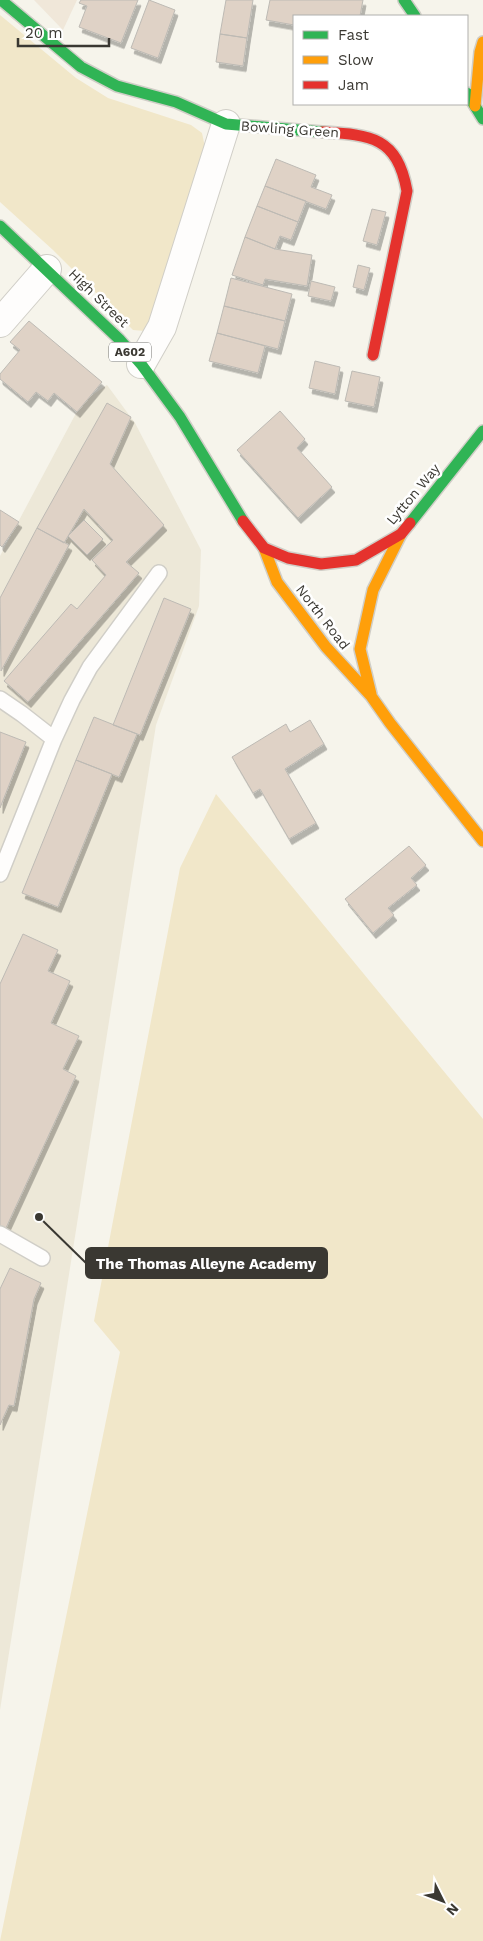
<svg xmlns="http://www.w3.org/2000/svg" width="483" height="1941" font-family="'Work Sans',sans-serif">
  <defs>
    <filter id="shadow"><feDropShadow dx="3" dy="5.5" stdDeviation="0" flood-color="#0004"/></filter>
  </defs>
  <rect width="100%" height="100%" fill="#f6f4eb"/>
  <path fill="#f0e7d9" d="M34 0H77L63 30Z"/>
  <path fill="#ede8d8" d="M107 385 135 423 201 550 199 606 156 725 0 1710V556L82 402Z"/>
  <path fill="#f1e7c9" d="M0 15 76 78 108 98 191 125 202 133 206 152 150 326 145 331 133 330 53 250 0 202Z
    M216 794 483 1119V1941H0L120 1352 94 1321 180 868Z"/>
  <path fill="#dfd2c6" stroke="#bdbab4" filter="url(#shadow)" d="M81 0H138L121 43 79 27 87 6 79 3Z
    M149 0 175 10 158 58 131 48Z
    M226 0H253L247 38 220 34Z
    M270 0H363L360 16H294V25L266 20Z
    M220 34 247 38 243 66 216 62Z
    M276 159 316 175 311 187 332 195 326 209 265 186Z
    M265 186 306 201 298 222 257 206Z
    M257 206 298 222 291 240 280 236 275 249 245 237Z
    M372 209 386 212 377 245 363 241Z
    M245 237 275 249 312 255 307 286 265 279 263 285 232 275Z
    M358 265 370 268 364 290 353 287Z
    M231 278 292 294 285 321 224 306Z
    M311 281 335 287 331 301 308 296Z
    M224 306 285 321 278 349 217 333Z
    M29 321 102 382 77 412 54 393 48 401 36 392 28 402 0 379V374L20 350 10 342Z
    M217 333 265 346 258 373 209 361Z
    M315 361 340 367 335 394 309 388Z
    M352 371 380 377 374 407 345 401Z
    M107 403 131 417 110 464 164 525 126 562 139 573 28 702 4 681 71 604 77 609 106 575 92 560 113 540 84 509 64 543 37 528Z
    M280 411 305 439 297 448 332 487 298 518 237 450Z
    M0 510 19 522 2 547 0 545Z
    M84 520 103 539 87 555 68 536Z
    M37 528 69 545 1 671 0 598Z
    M164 598 191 609 140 735 113 725Z
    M94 717 137 734 119 777 76 760Z
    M310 720 324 744 285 769 316 823 289 839 260 789 253 793 232 757 286 724 290 732Z
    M0 732 26 742 0 808Z
    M76 760 112 774 58 907 22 893Z
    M409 846 426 865 411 878 417 885 388 908 394 915 373 933 345 899Z
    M23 934 58 950 48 971 70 981 51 1023 79 1036 63 1069 76 1076 5 1230 0 1228V984Z
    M10 1268 41 1283 34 1299 14 1406 9 1405 0 1425V1289Z"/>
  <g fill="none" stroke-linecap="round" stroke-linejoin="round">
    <g stroke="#d0cec7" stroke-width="18">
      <path id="lane" d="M0 699 22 714 54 739 0 874
        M54 739 72 700 90 667 159 573
        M0 1234 42 1258"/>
    </g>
    <g stroke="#d0cec7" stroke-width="30">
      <path id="street" d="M0 323 47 269
        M141 364 162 327 226 124"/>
    </g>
    <g stroke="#d0cec7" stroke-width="14">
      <path id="fast" d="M1 0 81 67 117 86 176 102 226 124 322 132
        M404 0 415 16
        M467 93 483 119
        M0 226 119 339 141 364 180 417 243 521
        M410 523 483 431"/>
    </g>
    <g stroke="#d0cec7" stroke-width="14">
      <path id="slow" d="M475 106 480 52 483 42
        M264 548 277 582 326 647 371 696 390 723 483 841
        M371 694 360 649 373 590 401 534"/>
    </g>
    <g stroke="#d0cec7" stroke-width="14">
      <path id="jam" d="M322 132C370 135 397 136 407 191L373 355
        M243 521 264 548 288 558 321 564 356 560 401 534 410 523"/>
    </g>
    <use href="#lane" stroke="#fefdfc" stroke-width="15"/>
    <use href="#street" stroke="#fefdfc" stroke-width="28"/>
    <use href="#fast" stroke="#30b455" stroke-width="11"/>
    <use href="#slow" stroke="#ff9f0a" stroke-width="11"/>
    <use href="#jam" stroke="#e5322d" stroke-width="11"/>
  </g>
  <g text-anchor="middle" stroke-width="5" stroke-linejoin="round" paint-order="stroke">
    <rect fill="#fff" stroke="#757470" stroke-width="1" x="109" y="342.5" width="42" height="19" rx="4"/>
    <g font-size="12" font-weight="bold" fill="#3a3832">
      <text x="130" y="356">A602</text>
    </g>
    <g font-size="14" fill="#3a3832" stroke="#fff">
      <text transform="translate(290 129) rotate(4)" y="5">Bowling Green</text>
      <text transform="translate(99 298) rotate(44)" y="5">High Street</text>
      <text transform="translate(413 494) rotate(-50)" y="5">Lytton Way</text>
      <text transform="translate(323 617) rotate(52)" y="5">North Road</text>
    </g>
  </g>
  <path fill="none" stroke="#3a3832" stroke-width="2" d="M39 1217L86 1263"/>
  <circle fill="#3a3832" stroke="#fff" stroke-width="2" cx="39" cy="1217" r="5"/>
  <rect fill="#3a3832" stroke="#3a3832" stroke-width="2" x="86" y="1248" width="241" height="30" rx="5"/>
  <g font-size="15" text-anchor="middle" font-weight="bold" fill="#fff">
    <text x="206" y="1269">The Thomas Alleyne Academy</text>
  </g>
  <rect x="293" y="15" width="175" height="90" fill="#ffffff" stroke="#b0afad"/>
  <rect x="303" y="31" width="25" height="8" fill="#30b455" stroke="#b0afad"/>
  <text x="338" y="40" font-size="15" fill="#3a3832">Fast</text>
  <rect x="303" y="56" width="25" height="8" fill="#ff9f0a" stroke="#b0afad"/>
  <text x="338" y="65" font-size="15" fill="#3a3832">Slow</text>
  <rect x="303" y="81" width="25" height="8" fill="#e5322d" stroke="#b0afad"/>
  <text x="338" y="90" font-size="15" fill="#3a3832">Jam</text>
  <g transform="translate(443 1901) rotate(132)" stroke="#ffffff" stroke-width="4" paint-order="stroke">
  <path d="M0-4L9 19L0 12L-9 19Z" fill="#3a3832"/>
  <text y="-8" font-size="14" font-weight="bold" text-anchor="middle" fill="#3a3832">N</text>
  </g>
  <path d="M18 38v8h91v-8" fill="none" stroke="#3a3832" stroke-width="2.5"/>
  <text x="25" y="38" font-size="15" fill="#3a3832" stroke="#ffffff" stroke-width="4" paint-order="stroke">20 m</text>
</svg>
